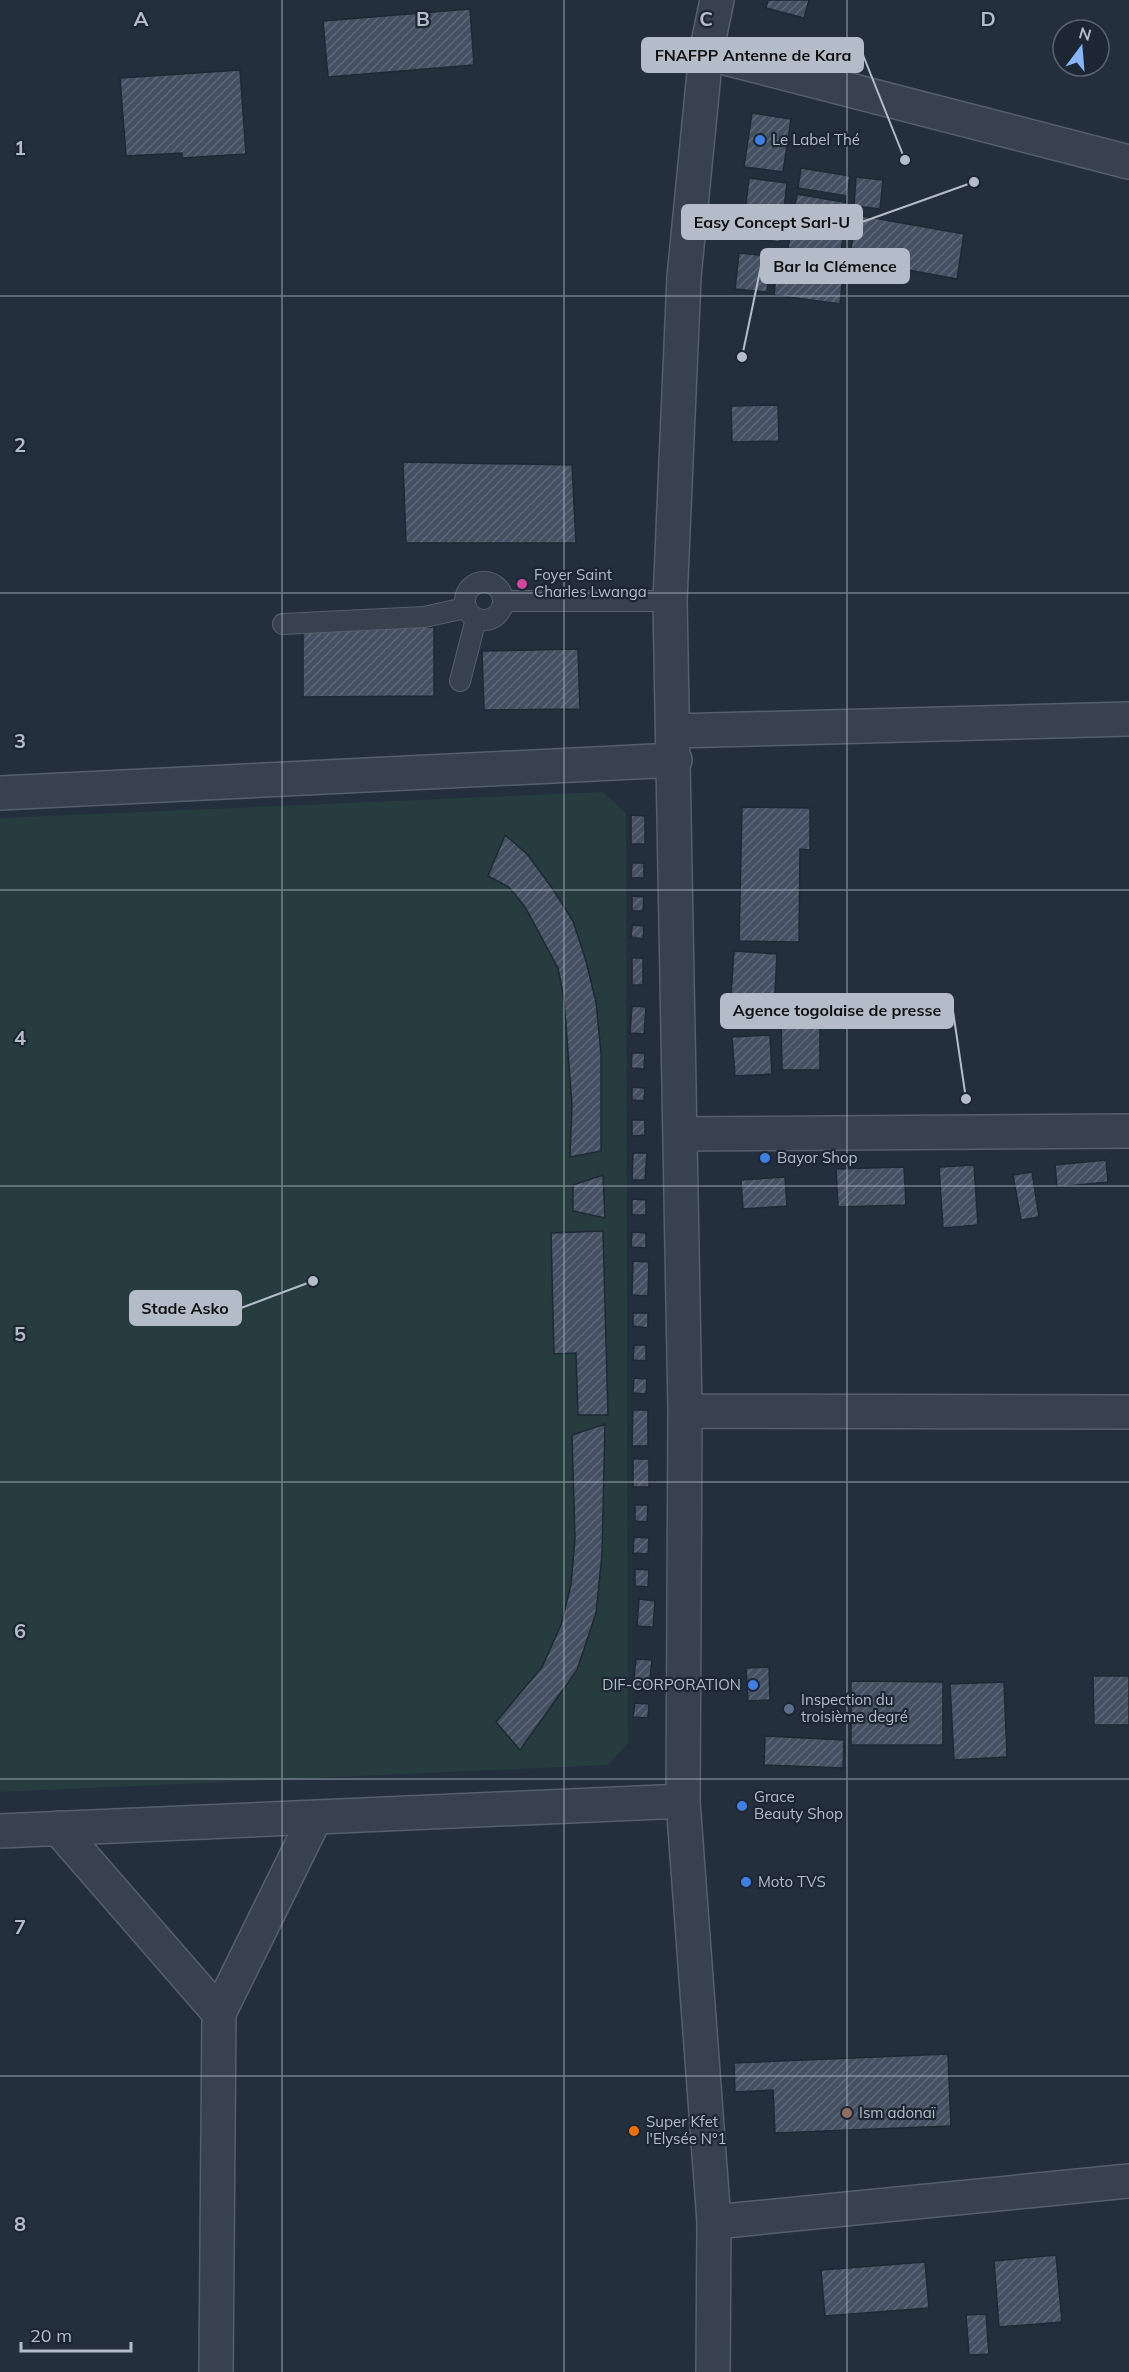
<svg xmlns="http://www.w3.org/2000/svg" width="1129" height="2372" font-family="Mulish,sans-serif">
  <defs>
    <pattern id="building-hatch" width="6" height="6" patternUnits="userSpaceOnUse" patternTransform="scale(1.5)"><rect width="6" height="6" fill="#455162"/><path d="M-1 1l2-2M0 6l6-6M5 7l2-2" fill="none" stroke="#5d6877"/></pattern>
  </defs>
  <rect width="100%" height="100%" fill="#242f3e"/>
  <path fill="#263c3f" d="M603 792 626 813 628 1743 608 1765 0 1792V818Z"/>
  <path fill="url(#building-hatch)" stroke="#1f2835" stroke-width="1.5" d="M768 0H809L804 18 766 8Z
    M470 9 474 65 328 77 323 21Z
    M240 70 246 154 182 158V153L126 156 120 78Z
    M752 113 791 119 783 172 744 167Z
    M801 168 850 176 847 196 798 188Z
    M856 177 883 180 880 209 854 206Z
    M749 178 787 183 780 242 742 237Z
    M797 194 849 203 840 257 788 248Z
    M857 215 964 234 957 279 849 259Z
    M739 253 770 256 767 292 735 289Z
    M778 258 844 265 840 304 774 295Z
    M778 405 779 441 732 442 731 406Z
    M403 462 572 465 576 543H406Z
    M303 627H434V696L303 697Z
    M578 649 580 709 484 710 482 651Z
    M742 807 810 808V850L800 849 799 942 739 941Z
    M631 815 645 816V844H631Z
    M505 835 527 854 552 888 573 921 586 961 596 1002 601 1053V1151L570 1157 572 1105 564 999 558 968 525 907 509 887 488 876Z
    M632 863H644V878H631Z
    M632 896 644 897 643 911H632Z
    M632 925 644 926 643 939 631 937Z
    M734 951 777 954 774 1011 730 1009Z
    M632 958H643V985H632Z
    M632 1006 646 1007 644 1034 630 1033Z
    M820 1014V1070H782L781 1015Z
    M770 1035 772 1074 735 1076 732 1037Z
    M632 1053H645L644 1069 631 1068Z
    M632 1087 645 1088 644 1101 632 1100Z
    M632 1120H645V1135L632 1136Z
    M633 1153H647L645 1180H632Z
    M1106 1160 1108 1182 1057 1187 1055 1165Z
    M974 1165 978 1225 943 1228 939 1167Z
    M904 1167 906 1205 838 1207 836 1169Z
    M1032 1172 1039 1217 1021 1220 1013 1175Z
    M603 1175 605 1218 573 1211V1185Z
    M785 1177 787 1206 743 1209 741 1180Z
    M632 1199 646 1200V1215H632Z
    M603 1231 608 1415H578L576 1353 554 1354 551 1233Z
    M632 1232 646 1233V1248L631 1247Z
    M633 1261 649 1262 648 1296 632 1295Z
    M633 1313H648V1328L633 1326Z
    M634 1345H646V1361L633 1360Z
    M634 1378 647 1379 646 1394 633 1393Z
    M633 1410H648V1446H632Z
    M605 1424 602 1554 596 1613 577 1670 520 1750 496 1722 542 1667 561 1625 571 1585 575 1539 572 1435Z
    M633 1459H649V1487H633Z
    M635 1505H648L647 1522 635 1521Z
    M634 1537 649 1538 648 1554 633 1553Z
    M635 1569 649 1570 648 1587 635 1586Z
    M639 1599 655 1601 653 1627 637 1626Z
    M636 1659 652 1660 649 1687 633 1686Z
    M769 1667 770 1700 748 1701 746 1668Z
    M1093 1676H1129V1725H1094Z
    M851 1681 943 1682V1745H851Z
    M1004 1682 1007 1757 954 1760 950 1684Z
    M635 1703 649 1704 648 1718 633 1717Z
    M765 1736 844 1740 843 1768 764 1765Z
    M948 2054 951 2126 775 2133 773 2090 735 2092 734 2063Z
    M1056 2255 1062 2322 999 2327 994 2261Z
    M925 2262 929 2308 825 2316 821 2270Z
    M986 2314 989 2354 969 2355 966 2315Z"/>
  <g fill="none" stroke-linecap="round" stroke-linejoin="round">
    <g stroke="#565f6c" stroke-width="22">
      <path id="service" d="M465 601a19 19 0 1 1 38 0a19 19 0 1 1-38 0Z
        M503 601H670
        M283 624 424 617 465 608
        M460 681 476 619"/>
    </g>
    <g stroke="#565f6c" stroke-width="36">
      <path id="minor" d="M706 53 1129 162
        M674 731 1129 719
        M0 793 675 760
        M681 1134 1129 1131
        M685 1411 1129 1412
        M58 1828 219 2013
        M0 1831 683 1801
        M714 2222 1129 2181
        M216 2372 219 2013 315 1818
        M713 2372 714 2222 683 1801 685 1411 670 601 684 277 706 53 717 0"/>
    </g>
    <use href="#service" stroke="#38414e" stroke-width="20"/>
    <use href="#minor" stroke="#38414e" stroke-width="33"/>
  </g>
  <path fill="none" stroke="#b4bcc9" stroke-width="1.5" stroke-opacity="0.55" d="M282 0V2372M564 0V2372M847 0V2372M0 296H1129M0 593H1129M0 890H1129M0 1186H1129M0 1482H1129M0 1779H1129M0 2076H1129"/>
  <g fill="#3f7fe0" stroke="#1d2633" stroke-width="2">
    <circle cx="760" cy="140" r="6"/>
    <circle cx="765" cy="1158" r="6"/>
    <circle cx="753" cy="1685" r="6"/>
    <circle cx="742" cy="1806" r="6"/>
    <circle cx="746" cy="1882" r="6"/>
  </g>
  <circle fill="#d1479c" stroke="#1d2633" stroke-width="2" cx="522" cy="584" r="6"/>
  <circle fill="#5c6f8a" stroke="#1d2633" stroke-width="2" cx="789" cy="1709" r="6"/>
  <circle fill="#8d6e63" stroke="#1d2633" stroke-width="2" cx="847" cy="2113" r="6"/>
  <circle fill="#e8710a" stroke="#1d2633" stroke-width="2" cx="634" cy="2131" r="6"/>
  <g text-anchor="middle" stroke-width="4.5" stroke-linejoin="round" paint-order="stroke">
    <g font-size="15" fill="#b4bcc9" stroke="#1d2633" text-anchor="start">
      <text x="772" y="145">Le Label Thé</text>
      <text x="534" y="580">Foyer Saint<tspan x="534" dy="17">Charles Lwanga</tspan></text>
      <text x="777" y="1163">Bayor Shop</text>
      <text x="741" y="1690" text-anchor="end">DIF-CORPORATION</text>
      <text x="801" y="1705">Inspection du<tspan x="801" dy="17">troisième degré</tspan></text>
      <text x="754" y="1802">Grace<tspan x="754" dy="17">Beauty Shop</tspan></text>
      <text x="758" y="1887">Moto TVS</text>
      <text x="859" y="2118">Ism adonaï</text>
      <text x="646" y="2127">Super Kfet<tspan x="646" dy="17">l'Elysée N°1</tspan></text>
    </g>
  </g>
  <g font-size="20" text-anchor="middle" font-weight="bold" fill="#b4bcc9" stroke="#1d2633" stroke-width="4.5" stroke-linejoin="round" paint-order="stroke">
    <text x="141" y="26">A</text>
    <text x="423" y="26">B</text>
    <text x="706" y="26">C</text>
    <text x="988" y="26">D</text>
    <text x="20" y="155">1</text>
    <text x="20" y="452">2</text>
    <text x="20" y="748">3</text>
    <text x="20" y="1045">4</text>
    <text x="20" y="1341">5</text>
    <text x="20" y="1638">6</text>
    <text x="20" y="1934">7</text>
    <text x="20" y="2231">8</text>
  </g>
  <path fill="none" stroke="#b4bcc9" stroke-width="2" d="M905 160L863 55M974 182L862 222M742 357L761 266M966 1099L953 1011M313 1281L241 1308"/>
  <g fill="#b4bcc9" stroke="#1d2633" stroke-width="2">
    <circle cx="905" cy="160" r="6"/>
    <circle cx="974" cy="182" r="6"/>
    <circle cx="742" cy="357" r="6"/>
    <circle cx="966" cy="1099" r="6"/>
    <circle cx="313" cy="1281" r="6"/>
  </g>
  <g fill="#b4bcc9" stroke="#b4bcc9" stroke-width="2">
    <rect x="642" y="38" width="221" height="34" rx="6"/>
    <rect x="682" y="205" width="180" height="34" rx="6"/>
    <rect x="761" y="249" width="148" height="34" rx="6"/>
    <rect x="721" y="994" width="232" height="34" rx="6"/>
    <rect x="130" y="1291" width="111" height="34" rx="6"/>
  </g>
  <g font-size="16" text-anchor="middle" font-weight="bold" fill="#111">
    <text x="753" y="61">FNAFPP Antenne de Kara</text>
    <text x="772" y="228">Easy Concept Sarl-U</text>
    <text x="835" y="272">Bar la Clémence</text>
    <text x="837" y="1016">Agence togolaise de presse</text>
    <text x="185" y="1314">Stade Asko</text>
  </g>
  <g transform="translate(1081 48) rotate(16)"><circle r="28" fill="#1d2633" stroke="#59626f" stroke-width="1.5"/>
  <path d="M0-4.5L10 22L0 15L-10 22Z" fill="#8ab4f8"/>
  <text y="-9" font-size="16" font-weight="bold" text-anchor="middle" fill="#b4bcc9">N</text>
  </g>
  <path d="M21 2342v9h110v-9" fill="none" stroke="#b4bcc9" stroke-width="3"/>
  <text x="30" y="2342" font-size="18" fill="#b4bcc9" stroke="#1d2633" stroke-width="4.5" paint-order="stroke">20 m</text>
</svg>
